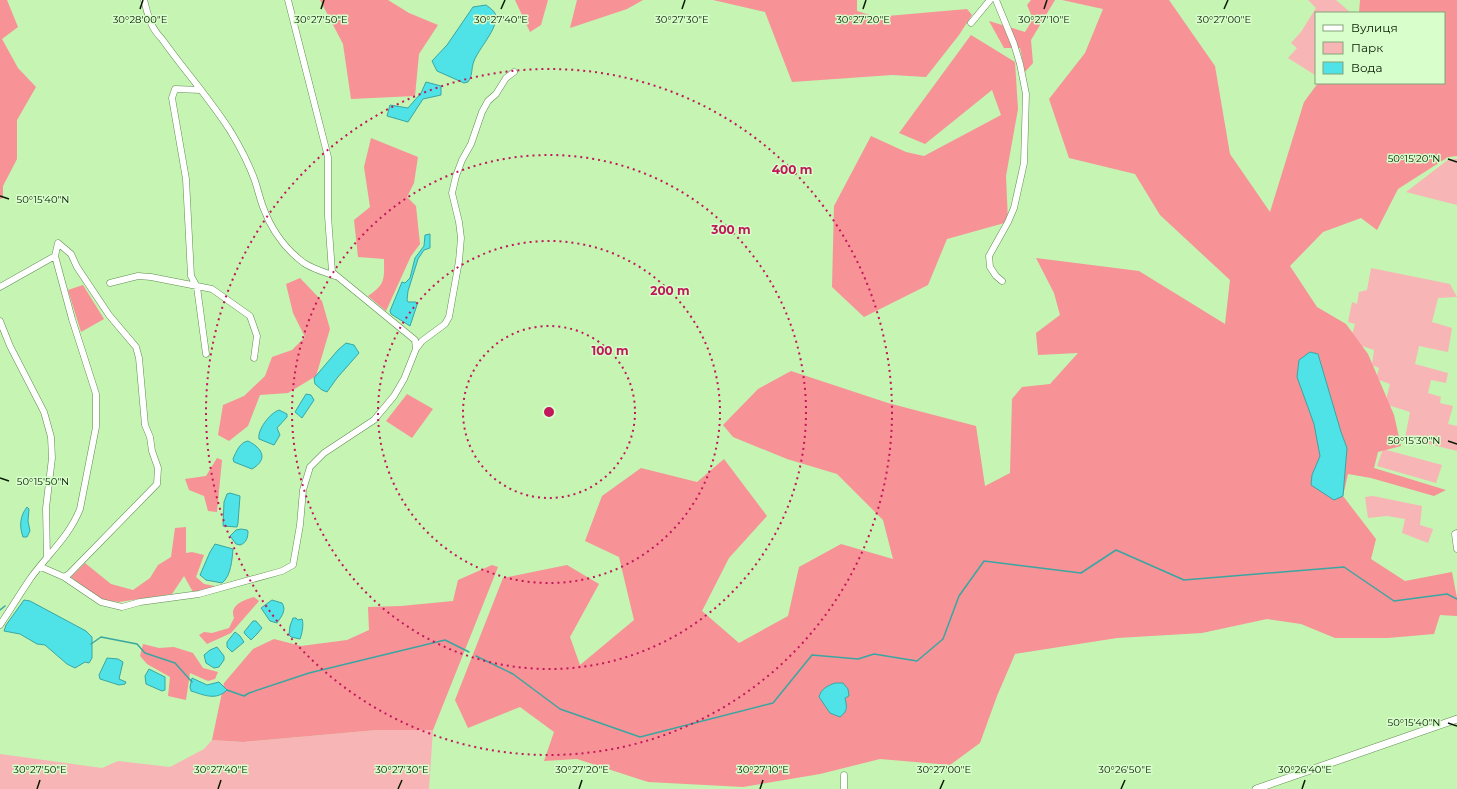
<svg xmlns="http://www.w3.org/2000/svg" width="1457" height="789" font-family="Montserrat,sans-serif">
  <rect width="100%" height="100%" fill="#c5f4b3"/>
  <path fill="#f8b5b6" d="M1308 0H1336L1351 13H1316L1315 75 1288 58 1297 48 1291 43 1301 32 1316 8Z
    M1449 159H1457V205L1406 192Z
    M1371 268 1450 284 1457 297 1438 298 1432 322 1452 328 1448 352 1419 346 1415 364 1448 373 1446 383 1431 380 1428 393 1441 397 1440 403 1453 406 1448 424 1457 426V451L1405 438 1410 412 1385 404 1390 384 1376 379 1379 368 1372 365 1374 350 1350 342 1355 324 1348 322 1352 302 1357 304 1359 292 1367 290Z
    M1383 449 1442 465 1436 483 1377 466Z
    M1373 496 1422 506 1420 525 1433 529 1428 543 1402 533 1405 519 1387 516 1368 518 1365 497Z
    M377 730H433L429 789H0V754L102 768 118 761 170 767 204 749 212 740 243 742Z"/>
  <path fill="#f79296" d="M0 0H7L18 27 2 39 18 68 36 87 17 120V159L3 186V198L0 199Z
    M320 0H388L409 13 438 25 419 54 415 96 351 99 343 44Z
    M515 0H548L541 25 530 32Z
    M577 0H643L627 9 570 28Z
    M713 0H857V11L876 17 967 9 972 15 959 35 926 77 892 75 792 82 765 12Z
    M1031 0H1055L1031 40 1033 63 1025 72 1020 48H1004L989 21 1025 32 1033 19 1027 5Z
    M1062 0H1169L1215 66 1230 154 1270 212 1304 102 1318 83H1444V13H1359L1360 0H1457V156L1448 157 1398 189 1377 230 1361 218 1323 232 1290 266 1317 307 1346 324 1368 354 1394 415 1401 446 1378 452 1374 468 1446 490 1434 496 1371 478 1348 474 1343 496 1376 539 1371 559 1405 581 1452 572 1457 598V616L1440 615 1434 634 1388 638H1335L1301 624 1267 619 1202 633 1117 638 1015 654 997 696 980 743 950 765 880 759 820 774 743 787 648 782 577 759 544 761 554 732 520 707 468 728 455 700 503 578 567 565 599 584 570 637 580 665 634 620 619 557 585 541 602 496 641 468 697 482 724 459 767 516 729 558 702 611 739 643 788 616 799 567 841 544 893 559 883 520 837 474 787 459 733 437 723 425 758 389 791 371 888 403 976 426 985 486 1010 473 1012 399 1022 387 1050 384 1078 353 1038 355 1036 333 1060 315 1054 293 1036 258 1139 271 1225 324 1230 280 1160 215 1135 174 1069 158 1049 99 1085 53 1103 9Z
    M971 35 1015 62 1018 109 1006 176 1008 222 947 239 928 285 864 317 832 287 834 206 871 136 906 152 924 156 1001 115 992 90 925 144 899 133Z
    M371 138 418 157 414 183 407 197 416 206 420 244 411 256 386 311 368 296C386 284 384 279 384 259L358 257 354 220 370 207 364 167Z
    M300 278 322 301 330 329 316 376 288 393 260 395 248 426 229 441 218 435 223 405 244 396 265 376 272 357 292 350 305 337 293 313 286 284Z
    M83 285 104 319 81 332 68 290Z
    M407 394 433 409 412 438 386 421Z
    M217 458 222 460 217 512 208 511 204 496 189 490 185 479 206 476Z
    M186 527V553L192 552 204 555 196 577 204 584 220 587 193 592 184 576 172 594 119 602 101 600 71 577 85 563 111 584 133 590 150 578 158 565 171 557 175 528Z
    M492 565 498 567 433 730H377L243 742 212 740 224 683 253 649 274 639 301 646 347 640 369 630 368 607 401 606 453 601 458 580Z
    M254 597 259 601 231 633 207 644 199 635 204 632 212 633 229 628 234 618C229 605 244 600 254 597Z
    M143 644 159 648 174 647 193 653 203 668 218 672 215 679 208 681 190 673 186 700 168 696 170 677 147 664 140 656Z"/>
  <path fill="#4fe2e6" stroke="#3aa6a2" d="M486 5C490 8 495 11 496 16 497 30 479 48 474 61 471 68 473 75 468 82L464 83 437 71 432 61 447 45 473 7Z
    M426 82 441 86V95L423 99 408 122 387 116 390 105 408 108 421 93Z
    M430 234V248L424 250 418 259 408 291 407 300 408 302H416L417 305 410 326 391 314 390 311 402 282 405 283 410 278 415 258 424 246 425 235Z
    M346 343 354 345 359 353 337 378 327 392 322 390 315 384 314 378 338 350Z
    M1310 352 1318 354 1341 432 1347 448 1343 496 1334 500 1311 485 1312 475 1320 456 1314 424 1297 377 1299 360Z
    M306 394 311 395 314 400 302 418 295 412Z
    M279 410 287 414V417L277 428 280 435 274 445 259 439C257 430 270 413 279 410Z
    M248 441C262 448 269 459 252 469L234 462 233 459C236 452 240 442 248 441Z
    M230 493 240 496 238 523 237 527 223 526 224 502 227 494Z
    M27 507 29 509 28 521 30 531 27 537H23C19 526 20 516 27 507Z
    M241 529 247 530 248 531C248 538 246 543 240 545L236 544 230 536 236 530Z
    M215 544 233 549C232 560 231 576 222 583L206 580 200 575 210 552Z
    M24 600 30 601 86 631 92 637V658L89 663 85 662 75 668 67 664 45 645 37 644 20 634 4 631 6 625Z
    M272 600 282 603C287 610 281 617 277 623L270 621 261 608Z
    M293 618H296L298 620 302 619C304 624 302 634 300 639L291 637 289 635 290 626Z
    M253 621H256L262 628 257 634 251 640 245 634 244 632Z
    M235 632 240 636 244 642 232 652 227 647V642Z
    M217 647 224 656V660L219 667 214 668 206 663 204 655 210 650Z
    M107 658 118 659 123 662 119 679 126 682 125 684 119 685 100 679 99 675Z
    M149 669 165 677V690L162 691 146 684 145 676Z
    M192 678 207 685 219 682 227 690C216 701 204 695 191 691L190 687Z
    M835 683H843L848 689 849 696 845 698C847 707 848 711 840 717L830 713 819 697C821 689 827 686 835 683Z"/>
  <g fill="none" stroke-linecap="round" stroke-linejoin="round">
    <path stroke="#3aa6a2" stroke-width="1.5" d="M0 610 5 606
      M91 644 101 637 137 644 145 653 175 663 192 682
      M476 656 513 674 560 709 640 737 773 703 812 655 858 659 874 654 917 661 943 639 959 596 984 561 1081 573 1116 550 1184 580 1344 567 1394 601 1447 594 1457 599
      M227 690 244 696 249 693 309 673 445 640 469 652"/>
    <g stroke="#608c50" stroke-width="7">
      <path id="minor" d="M144 0C148 15 150 27 162 39 184 70 210 99 231 132 240 147 249 164 255 181 258 190 260 199 263 207 271 229 285 249 304 263 313 269 324 272 335 276
        M996 0 1014 44 1020 64 1026 94 1024 163 1014 208 1008 222 989 256 990 267 996 276 1002 281
        M971 23 990 0
        M201 90 175 89 172 98 186 179 191 276 197 287 206 354
        M110 283 138 276 151 277 212 289 250 316 257 336 254 358
        M0 287 55 256
        M0 321 10 346 44 412 51 437 52 458 46 508 47 558
        M416 349 422 341 445 324 449 317 459 261 461 238 459 222 452 193 456 176 462 160 471 144 482 112 488 101 496 94 506 78 514 72
        M1457 533 1455 534 1457 549
        M41 567 64 577 101 602 122 607 140 602 199 594 282 571 293 565 300 525 303 490 310 467 324 453 374 420 394 396 404 379 416 349 415 340 332 272 328 216V157L288 0
        M0 625C10 610 20 594 30 579 47 555 69 537 80 509L96 427V394L72 319 55 256 58 243 71 254 77 267 109 315 136 347 139 358 145 425 150 437 152 451 158 468 157 484 69 574 64 577
        M844 775V789"/>
    </g>
    <g stroke="#608c50" stroke-width="8">
      <path id="tertiary" d="M1256 789 1457 719"/>
    </g>
    <use href="#minor" stroke="#fff" stroke-width="6"/>
    <use href="#tertiary" stroke="#fff" stroke-width="7"/>
  </g>
  <path fill="none" stroke="#091a04" stroke-width="1.5" d="M140 9 143 0M321 9 324 0M501 9 505 0M682 9 685 0M863 9 866 0M1044 9 1047 0M1224 9 1228 0M1448 159 1457 162M0 196 9 199M1448 441 1457 444M0 478 9 481M1448 723 1457 726M37 789 40 780M218 789 221 780M398 789 402 780M579 789 582 780M760 789 763 780M940 789 944 780M1121 789 1125 780M1302 789 1305 780"/>
  <g fill="none" stroke="#c2185b" stroke-width="2" stroke-dasharray="2 4">
    <circle cx="549" cy="412" r="86"/>
    <circle cx="549" cy="412" r="171"/>
    <circle cx="549" cy="412" r="257"/>
    <circle cx="549" cy="412" r="343"/>
  </g>
  <g font-size="10" text-anchor="middle" fill="#091a04" stroke="#d8ffcb" stroke-width="3" stroke-linejoin="round" paint-order="stroke">
    <text x="140" y="23">30°28'00"E</text>
    <text x="321" y="23">30°27'50"E</text>
    <text x="501" y="23">30°27'40"E</text>
    <text x="682" y="23">30°27'30"E</text>
    <text x="863" y="23">30°27'20"E</text>
    <text x="1044" y="23">30°27'10"E</text>
    <text x="1224" y="23">30°27'00"E</text>
    <text x="1414" y="162">50°15'20"N</text>
    <text x="43" y="203">50°15'40"N</text>
    <text x="1414" y="444">50°15'30"N</text>
    <text x="43" y="485">50°15'50"N</text>
    <text x="1414" y="726">50°15'40"N</text>
    <text x="40" y="773">30°27'50"E</text>
    <text x="221" y="773">30°27'40"E</text>
    <text x="402" y="773">30°27'30"E</text>
    <text x="582" y="773">30°27'20"E</text>
    <text x="763" y="773">30°27'10"E</text>
    <text x="944" y="773">30°27'00"E</text>
    <text x="1125" y="773">30°26'50"E</text>
    <text x="1305" y="773">30°26'40"E</text>
  </g>
  <circle cx="549" cy="412" r="6" fill="#c2185b" stroke="#d8ffcb" stroke-width="2"/>
  <g font-size="12" text-anchor="middle" font-weight="bold" fill="#c2185b" stroke="#d8ffcb" stroke-width="3" stroke-linejoin="round" paint-order="stroke">
    <text x="792" y="174">400 m</text>
    <text x="731" y="234">300 m</text>
    <text x="670" y="295">200 m</text>
    <text x="610" y="355">100 m</text>
  </g>
  <rect x="1315" y="12" width="130" height="72" fill="#d8ffcb" stroke="#85a37b"/>
  <rect x="1323" y="25" width="20" height="6" fill="#ffffff" stroke="#85a37b"/>
  <text x="1351" y="32" font-size="12" fill="#091a04">Вулиця</text>
  <rect x="1323" y="42" width="20" height="12" fill="#f8b5b6" stroke="#85a37b"/>
  <text x="1351" y="52" font-size="12" fill="#091a04">Парк</text>
  <rect x="1323" y="62" width="20" height="12" fill="#4fe2e6" stroke="#85a37b"/>
  <text x="1351" y="72" font-size="12" fill="#091a04">Вода</text>
</svg>
